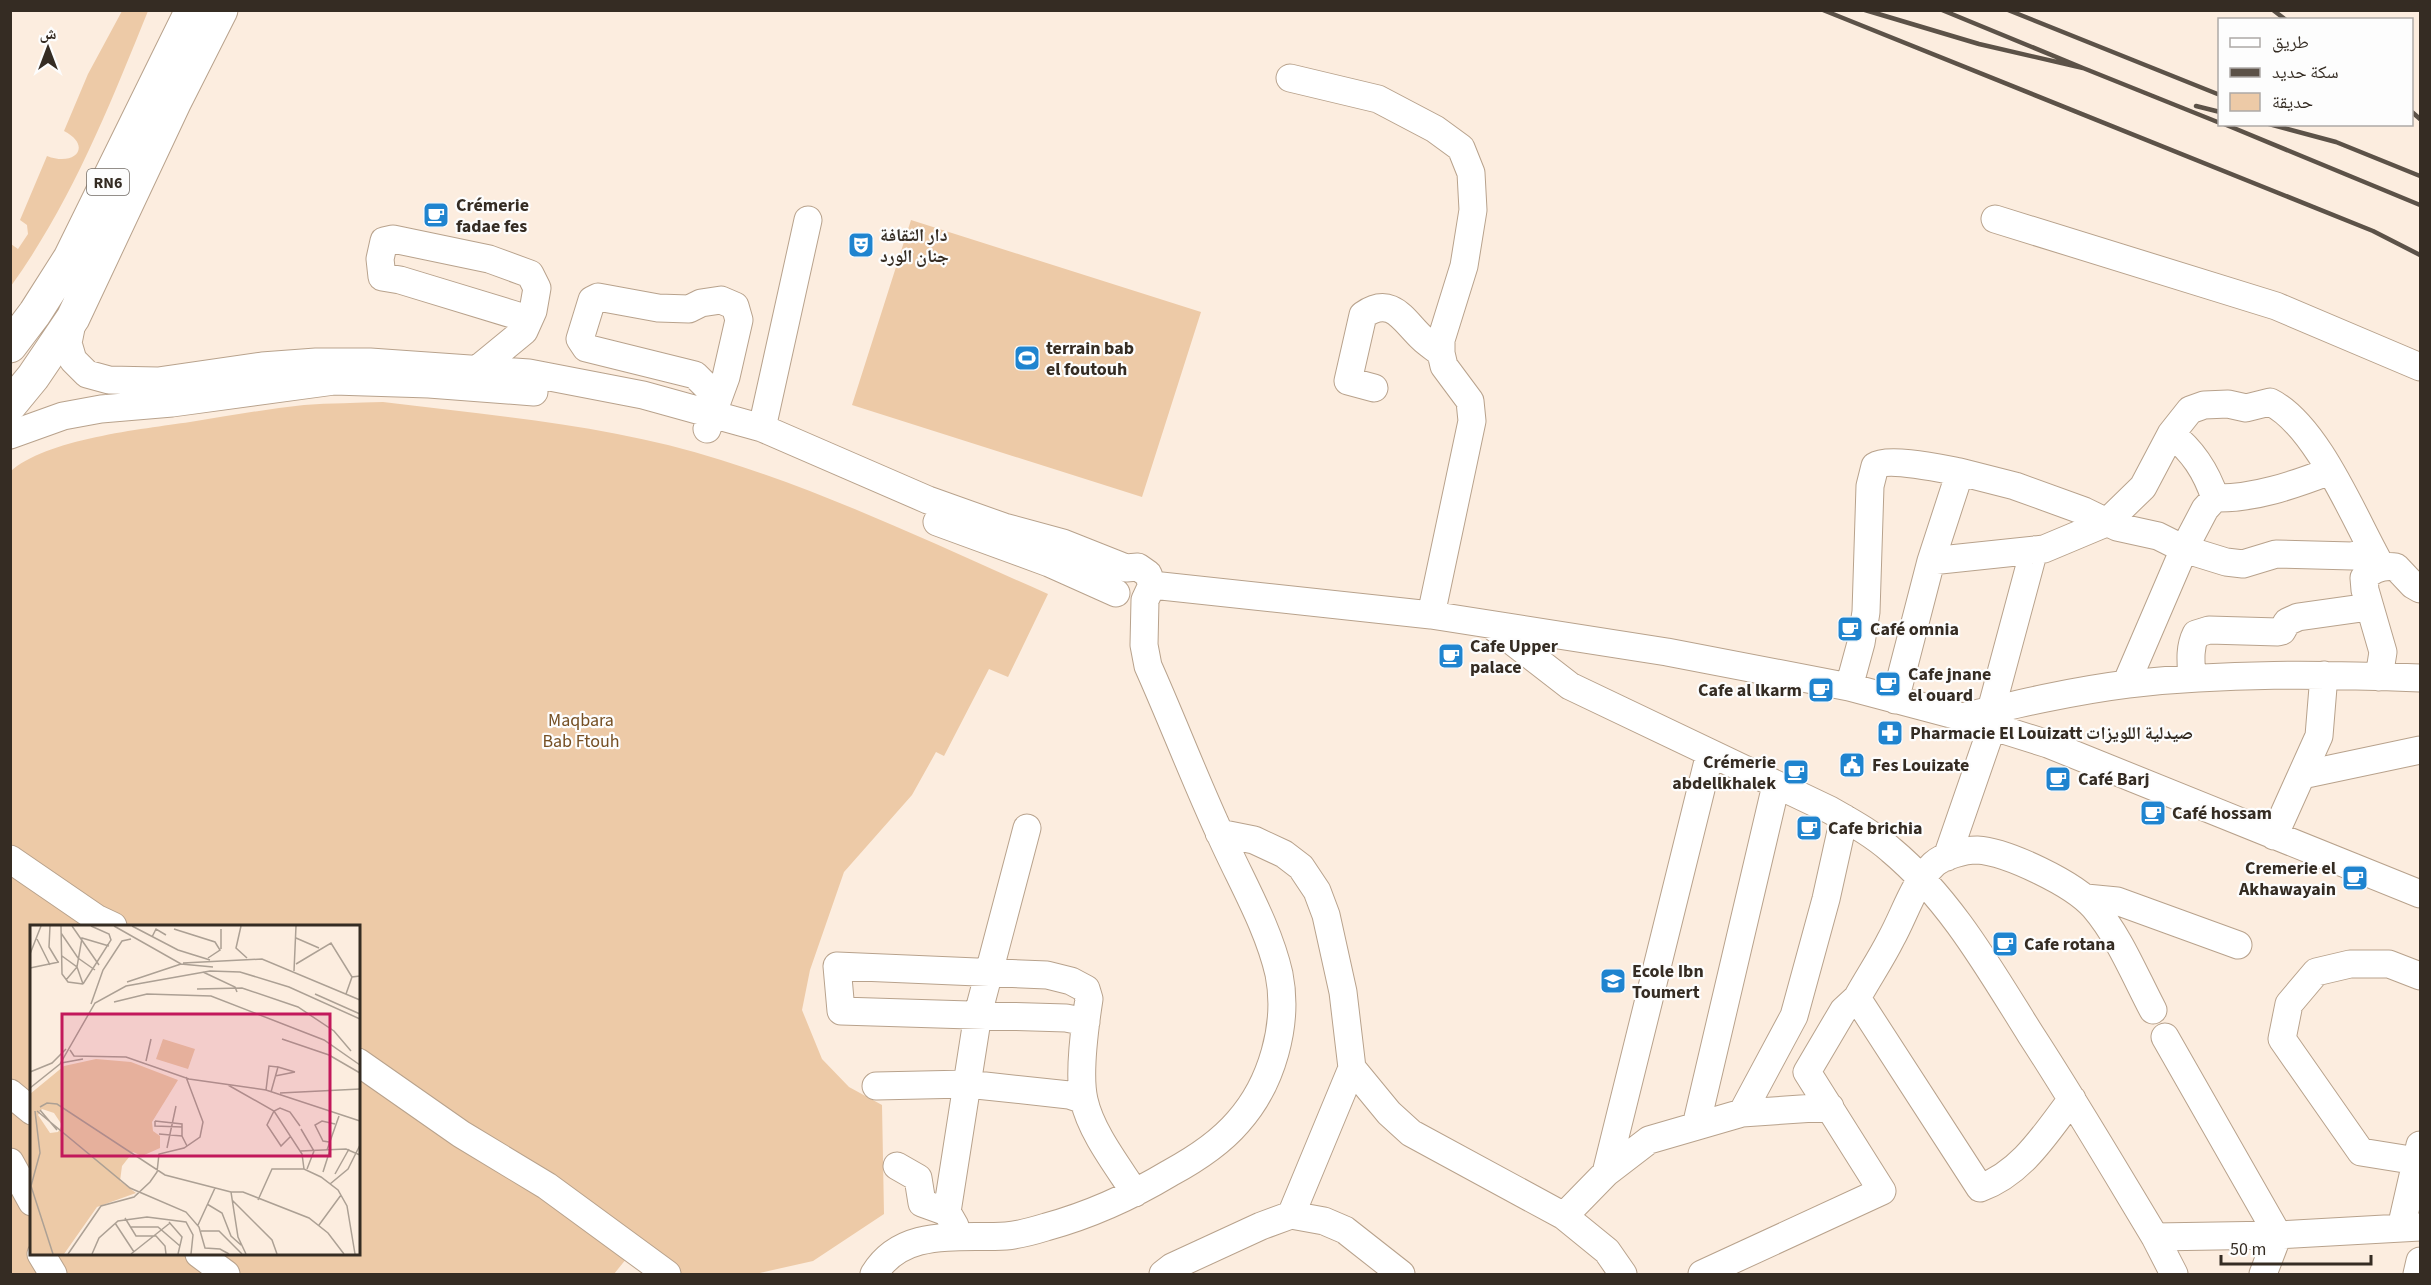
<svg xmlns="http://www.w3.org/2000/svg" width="2431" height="1285" font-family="'Source Sans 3','Noto Naskh Arabic',sans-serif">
  <rect width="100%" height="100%" fill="#fceddf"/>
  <path fill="#edcaa7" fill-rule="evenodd" d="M122 11H148C110 105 71 203 11 286V244L18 249 28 234 27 225 20 220 47 156C75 167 93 146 64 131L88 74Z
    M911 220 1201 312 1142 497 852 405Z
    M383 402C496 416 613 425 721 460 834 495 941 547 1048 594L1008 677 989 669 944 756 936 752 912 795 844 872 810 970 802 1010 822 1059 849 1087 882 1105 884 1214 813 1261 755 1274H683L678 1273 639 1243 614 1274H11L10 472C45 439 143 429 190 422 228 416 266 409 304 405 330 403 357 403 383 402ZM32 926H358V1254H32Z"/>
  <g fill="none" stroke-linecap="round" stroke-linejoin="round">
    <g stroke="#b8a28c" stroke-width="29">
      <path id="minor" d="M1290 78 1378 99 1435 129 1461 148 1471 173 1473 210 1464 266 1441 340V353L1444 366 1470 401 1472 421 1431 615
        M1995 219 2276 306 2420 367
        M73 318 68 343 73 360 87 374 109 380 158 381 262 366 316 362H370L529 373 643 395 762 428 928 500 1004 527 1063 543 1126 568 1138 567 1148 574 1152 585 1145 600 1144 645 1148 666C1173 722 1195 780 1221 836 1241 881 1268 926 1279 974 1289 1024 1272 1084 1238 1122 1220 1143 1194 1160 1170 1173 1130 1197 1090 1215 1046 1227 1033 1231 1019 1235 1006 1236 959 1239 903 1227 874 1274
        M479 368 524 331 533 311 537 288 530 274 489 259 393 239 384 241 380 259 382 277 400 280 515 315 526 326
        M1374 388 1348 381 1363 315C1392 295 1403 320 1422 338 1428 344 1435 348 1441 353
        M762 428 808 220
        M707 429 726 377 739 320 735 306 721 300 701 303 689 309 658 308 598 297 592 300 580 339 586 348 695 375 717 397
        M2171 434C2193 451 2206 471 2215 498
        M10 435 63 416 101 409 172 403 334 381 429 384 534 392
        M937 522 1049 563 1116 593
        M1931 561 2044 549 2106 523 2143 487 2171 434 2190 410 2204 405 2228 404 2246 408 2270 402C2317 425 2354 518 2380 564
        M1152 585 1431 615 1667 652 1849 687 1962 717 2048 744 2420 894
        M1495 628 1570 686 1830 810C1851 822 1873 834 1891 850 1951 900 1990 970 2031 1035 2074 1101 2114 1169 2155 1237L2174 1274
        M2379 677 2383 652 2365 590 2364 578C2372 569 2384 565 2396 567L2413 585 2420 589
        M2192 678C2191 663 2189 648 2196 634L2209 630 2278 632 2282 631 2287 622 2298 617 2369 607
        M2126 684 2184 549 2205 509 2215 498C2253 499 2294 485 2330 471
        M1849 687 1861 643 1866 612 1870 486 1875 466C1888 457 1943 469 1960 472
        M1895 700 1931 561 1960 472 2015 486 2084 511 2117 527 2158 536 2184 549 2226 562 2243 564 2276 554 2352 556 2373 551
        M1991 710 2034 550
        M1962 717C2017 704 2072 691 2128 684 2225 673 2323 674 2420 678
        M2302 775 2420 750
        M1219 833 1254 840 1284 854 1301 867 1317 891 1326 915 1343 992 1352 1068 1389 1113 1411 1133 1564 1216 1607 1251 1623 1274
        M2274 836 2319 736 2324 675
        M1947 857 1992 727
        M10 859 96 918 113 926
        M2086 898 2117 901 2238 945
        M1086 1022 1066 1018 841 1011 837 966 1047 975 1071 981 1086 989 1089 999C1085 1025 1078 1074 1084 1100 1091 1132 1117 1165 1135 1193
        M2165 1037 2278 1235 2263 1274
        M358 1062 461 1134 547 1186 667 1274
        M876 1086 967 1084 1069 1095 1084 1100
        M10 1093 32 1111
        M2072 1099C2046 1133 2022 1173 1980 1188L1857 998C1868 978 1881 959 1891 939 1905 914 1913 884 1934 864 1943 856 1964 850 1977 850 2008 852 2074 884 2094 907 2119 936 2135 976 2153 1010
        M1742 1113 1794 1016 1826 899 1844 818
        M1696 1126 1776 785
        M2417 1161 2361 1152 2282 1039 2289 1004 2316 972 2350 964H2389L2420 976
        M10 1162 32 1202
        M897 1166 918 1178 922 1203 947 1212 955 1226
        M1606 1173 1710 753
        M947 1212 978 1014 1027 828
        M1291 1215 1324 1221 1345 1230 1401 1274
        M1564 1216 1606 1173 1649 1140 1742 1113 1830 1107
        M2401 1228 2420 1145
        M2155 1237 2278 1235 2420 1227
        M41 1254 53 1274
        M199 1254 226 1274
        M1163 1274 1172 1267 1261 1226 1291 1215 1352 1068
        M1702 1274 1882 1191 1807 1072 1843 1011 1857 998
        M2417 1274 2420 1261"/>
    </g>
    <g stroke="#b8a28c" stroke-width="35">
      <path id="major" d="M10 346 35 313 70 258 192 10
        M10 405 33 377 73 318 175 101 221 10"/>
    </g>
    <use href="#minor" stroke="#fff" stroke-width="27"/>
    <use href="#major" stroke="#fff" stroke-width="33"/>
    <path stroke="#5c5248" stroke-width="4.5" d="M1823 10 2373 231 2420 255
      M1865 10 1979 44 2083 68 1942 10
      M2008 10 2220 95
      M2273 10 2286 20
      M2083 68 2220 123
      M2196 106 2220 112
      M2412 112 2420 119
      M2224 124 2420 205
      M2269 124 2336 142 2420 176"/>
  </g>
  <defs>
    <g id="cafe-square" transform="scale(1.35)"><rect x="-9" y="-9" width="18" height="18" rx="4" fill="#1f84cf" stroke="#fdfdfd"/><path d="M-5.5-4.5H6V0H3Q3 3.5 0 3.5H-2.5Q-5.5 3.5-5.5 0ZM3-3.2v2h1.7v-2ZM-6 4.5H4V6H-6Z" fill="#fff"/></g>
    <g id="theatre-square" transform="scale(1.35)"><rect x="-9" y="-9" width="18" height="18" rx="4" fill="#1f84cf" stroke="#fdfdfd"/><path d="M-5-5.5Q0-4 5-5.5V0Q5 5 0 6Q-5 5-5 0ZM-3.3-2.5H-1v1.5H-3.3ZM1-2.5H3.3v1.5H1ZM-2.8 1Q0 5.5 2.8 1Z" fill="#fff"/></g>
    <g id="stadium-square" transform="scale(1.35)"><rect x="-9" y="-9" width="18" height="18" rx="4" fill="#1f84cf" stroke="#fdfdfd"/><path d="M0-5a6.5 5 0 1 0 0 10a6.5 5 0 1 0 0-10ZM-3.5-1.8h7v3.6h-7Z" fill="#fff"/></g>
    <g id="pharmacy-square" transform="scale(1.35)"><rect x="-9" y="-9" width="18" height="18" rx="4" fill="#1f84cf" stroke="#fdfdfd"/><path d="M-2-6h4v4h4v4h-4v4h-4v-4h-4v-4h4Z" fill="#fff"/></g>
    <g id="civic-square" transform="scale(1.35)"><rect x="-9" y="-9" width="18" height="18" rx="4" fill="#1f84cf" stroke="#fdfdfd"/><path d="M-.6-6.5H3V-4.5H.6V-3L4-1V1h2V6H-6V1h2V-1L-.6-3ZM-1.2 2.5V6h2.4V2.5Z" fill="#fff"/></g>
    <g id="school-square" transform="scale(1.35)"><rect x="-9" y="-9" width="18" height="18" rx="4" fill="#1f84cf" stroke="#fdfdfd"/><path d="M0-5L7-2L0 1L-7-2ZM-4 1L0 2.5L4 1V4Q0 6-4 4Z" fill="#fff"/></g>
  </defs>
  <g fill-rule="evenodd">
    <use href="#cafe-square" x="436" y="215"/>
    <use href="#theatre-square" x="861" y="245"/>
    <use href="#stadium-square" x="1027" y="358"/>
    <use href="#cafe-square" x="1850" y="629"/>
    <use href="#cafe-square" x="1451" y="656"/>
    <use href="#cafe-square" x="1888" y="684"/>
    <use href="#cafe-square" x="1821" y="690"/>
    <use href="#pharmacy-square" x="1890" y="733"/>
    <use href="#civic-square" x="1852" y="765"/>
    <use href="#cafe-square" x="1796" y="772"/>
    <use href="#cafe-square" x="2058" y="779"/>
    <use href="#cafe-square" x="2153" y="813"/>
    <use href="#cafe-square" x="1809" y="828"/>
    <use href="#cafe-square" x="2355" y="878"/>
    <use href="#cafe-square" x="2005" y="944"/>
    <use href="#school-square" x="1613" y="981"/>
  </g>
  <g text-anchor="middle" stroke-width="4.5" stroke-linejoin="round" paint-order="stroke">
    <rect fill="#fdfdfd" stroke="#716b64" stroke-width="1.5" x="87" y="169" width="42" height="26" rx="4.5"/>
    <g font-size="16" font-weight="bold" fill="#352c23">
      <text x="108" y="188">RN6</text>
    </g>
    <g font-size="18" font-weight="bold" fill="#352c23" stroke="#fdfdfd" text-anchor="start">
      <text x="456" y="211">Crémerie<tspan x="456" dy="21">fadae fes</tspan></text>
      <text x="880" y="241">دار الثقافة<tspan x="880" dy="21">جنان الورد</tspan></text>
      <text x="1046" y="354">terrain bab<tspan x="1046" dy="21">el foutouh</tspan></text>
      <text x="1870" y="635">Café omnia</text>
      <text x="1470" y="652">Cafe Upper<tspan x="1470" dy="21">palace</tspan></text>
      <text x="1908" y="680">Cafe jnane<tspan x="1908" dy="21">el ouard</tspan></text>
      <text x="1802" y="696" text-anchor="end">Cafe al lkarm</text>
      <text x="1910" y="739">Pharmacie El Louizatt صيدلية اللويزات</text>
      <text x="1776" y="768" text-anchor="end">Crémerie<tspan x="1776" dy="21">abdellkhalek</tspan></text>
      <text x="1872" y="771">Fes Louizate</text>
      <text x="2078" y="785">Café Barj</text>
      <text x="2172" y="819">Café hossam</text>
      <text x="1828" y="834">Cafe brichia</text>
      <text x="2336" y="874" text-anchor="end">Cremerie el<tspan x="2336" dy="21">Akhawayain</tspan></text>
      <text x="2024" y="950">Cafe rotana</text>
      <text x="1632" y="977">Ecole Ibn<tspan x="1632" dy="21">Toumert</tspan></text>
    </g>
    <g font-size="18" fill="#754f23" stroke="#fdfdfd">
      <text x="581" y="726">Maqbara<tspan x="581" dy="21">Bab Ftouh</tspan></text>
    </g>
  </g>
  <g transform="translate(30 925)">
    <rect width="330" height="330" fill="#fceddf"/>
    <path d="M133 114 165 124 158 144 126 134ZM66 134 101 137 148 155 122 197 123 206 130 211V223L112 231 103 227 92 241 90 256 106 268 67 282 34 329H0V169L34 141ZM12 184 24 188 32 200 28 207 20 208 8 190Z" fill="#edcaa7" fill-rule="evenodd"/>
    <path fill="none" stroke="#aca094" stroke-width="1.5" d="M20 1 19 22 28 37M31 1 32 49 38 57 53 59M42 1 69 40M84 1 151 39 183 42M102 1 148 25 180 35M211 1 206 23 217 33M144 4 185 17 190 25 178 33M191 4V24M31 8 48 33 65 45M122 12 126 4 136 10M266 13 289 23M7 14 20 40M0 29 11 1M32 31 47 42 53 59M153 38 232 34 330 75M266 39 301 18 322 52M0 43 29 37M264 46 266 1M173 47 205 62 207 67M0 49V89M36 55 47 42 52 13 79 21M97 57 151 39M53 59 81 15 79 9 61 1M167 64 212 63 268 82 304 106 321 126M285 69 330 89M316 69 322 52 330 51M84 77 117 69 181 71 294 115 330 140M61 79 73 45 92 16 101 14M252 114 299 130 330 148M40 125 44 131 96 132 159 154 236 165 330 196M116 136 121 114M31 138 53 134M0 147 22 138 36 124M245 151 265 147M198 160 244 186 272 229 274 244M0 163 30 139 65 78 96 61 180 46 210 47 259 62 330 94M236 165 239 141 248 142M241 167 248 142 265 147M250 168 330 164M10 182 17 178 27 179 135 250 201 267M10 185 27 205M5 186 10 228 1 261 23 329M7 186 100 263 156 287 169 302 175 323 190 324 199 329M125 196 152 199V211L157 221M125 196V201L152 202M271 204 284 226 277 244M129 209 152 211M261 211 251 221 237 200 244 186 250 183 260 187 270 201M299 217 293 216 285 200 292 196 305 199M137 223 146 181M297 225 309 191M270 226 316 224 330 230M293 247 300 225M305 249 319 224M300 259 318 244 330 220M202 275 242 315 247 329M228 275 242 244H274L291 252 308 265 317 281 325 329M177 279 192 288 201 311 211 320M95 293 106 311H126L135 321 136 329M139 297 152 312 148 329M85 298 104 327M168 300 185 263M289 300 311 270M100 302H128L150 321M171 306H189L212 329M38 329 71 281 104 272 120 257 127 247 129 229 154 223 170 212 173 197 156 152M62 329 69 313 88 296 117 292 156 297 163 310 161 329M101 329 140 298M216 329 208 312 201 267H213L279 293 298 308 314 329"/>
    <path fill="#c2185b" fill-opacity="0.15" stroke="#c2185b" stroke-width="3" d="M32 89H300V231H32Z"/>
    <rect width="330" height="330" fill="none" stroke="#352c23" stroke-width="3"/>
  </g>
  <rect width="2431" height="1285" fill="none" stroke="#352c23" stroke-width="24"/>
  <rect x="2218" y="18" width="195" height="108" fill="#fdfdfd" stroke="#ada9a6" stroke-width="1.5"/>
  <rect x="2230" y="38" width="30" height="9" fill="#ffffff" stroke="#ada9a6" stroke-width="1.5"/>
  <text x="2272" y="48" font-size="18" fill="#352c23">طريق</text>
  <rect x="2230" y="68" width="30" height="9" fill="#5c5248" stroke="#ada9a6" stroke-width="1.5"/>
  <text x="2272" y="78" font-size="18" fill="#352c23">سكة حديد</text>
  <rect x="2230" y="93" width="30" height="18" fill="#edcaa7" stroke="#ada9a6" stroke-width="1.5"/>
  <text x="2272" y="108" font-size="18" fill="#352c23">حديقة</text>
  <g transform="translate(48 48)" stroke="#fdfdfd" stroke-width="4.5" paint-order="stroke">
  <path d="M0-4.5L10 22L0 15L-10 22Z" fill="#352c23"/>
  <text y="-9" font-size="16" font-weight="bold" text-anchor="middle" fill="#352c23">ش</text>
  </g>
  <path d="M2221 1255v9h150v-9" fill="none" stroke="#352c23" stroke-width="3"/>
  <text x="2230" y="1255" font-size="18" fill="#352c23" stroke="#fdfdfd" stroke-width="4.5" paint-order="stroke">50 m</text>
</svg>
